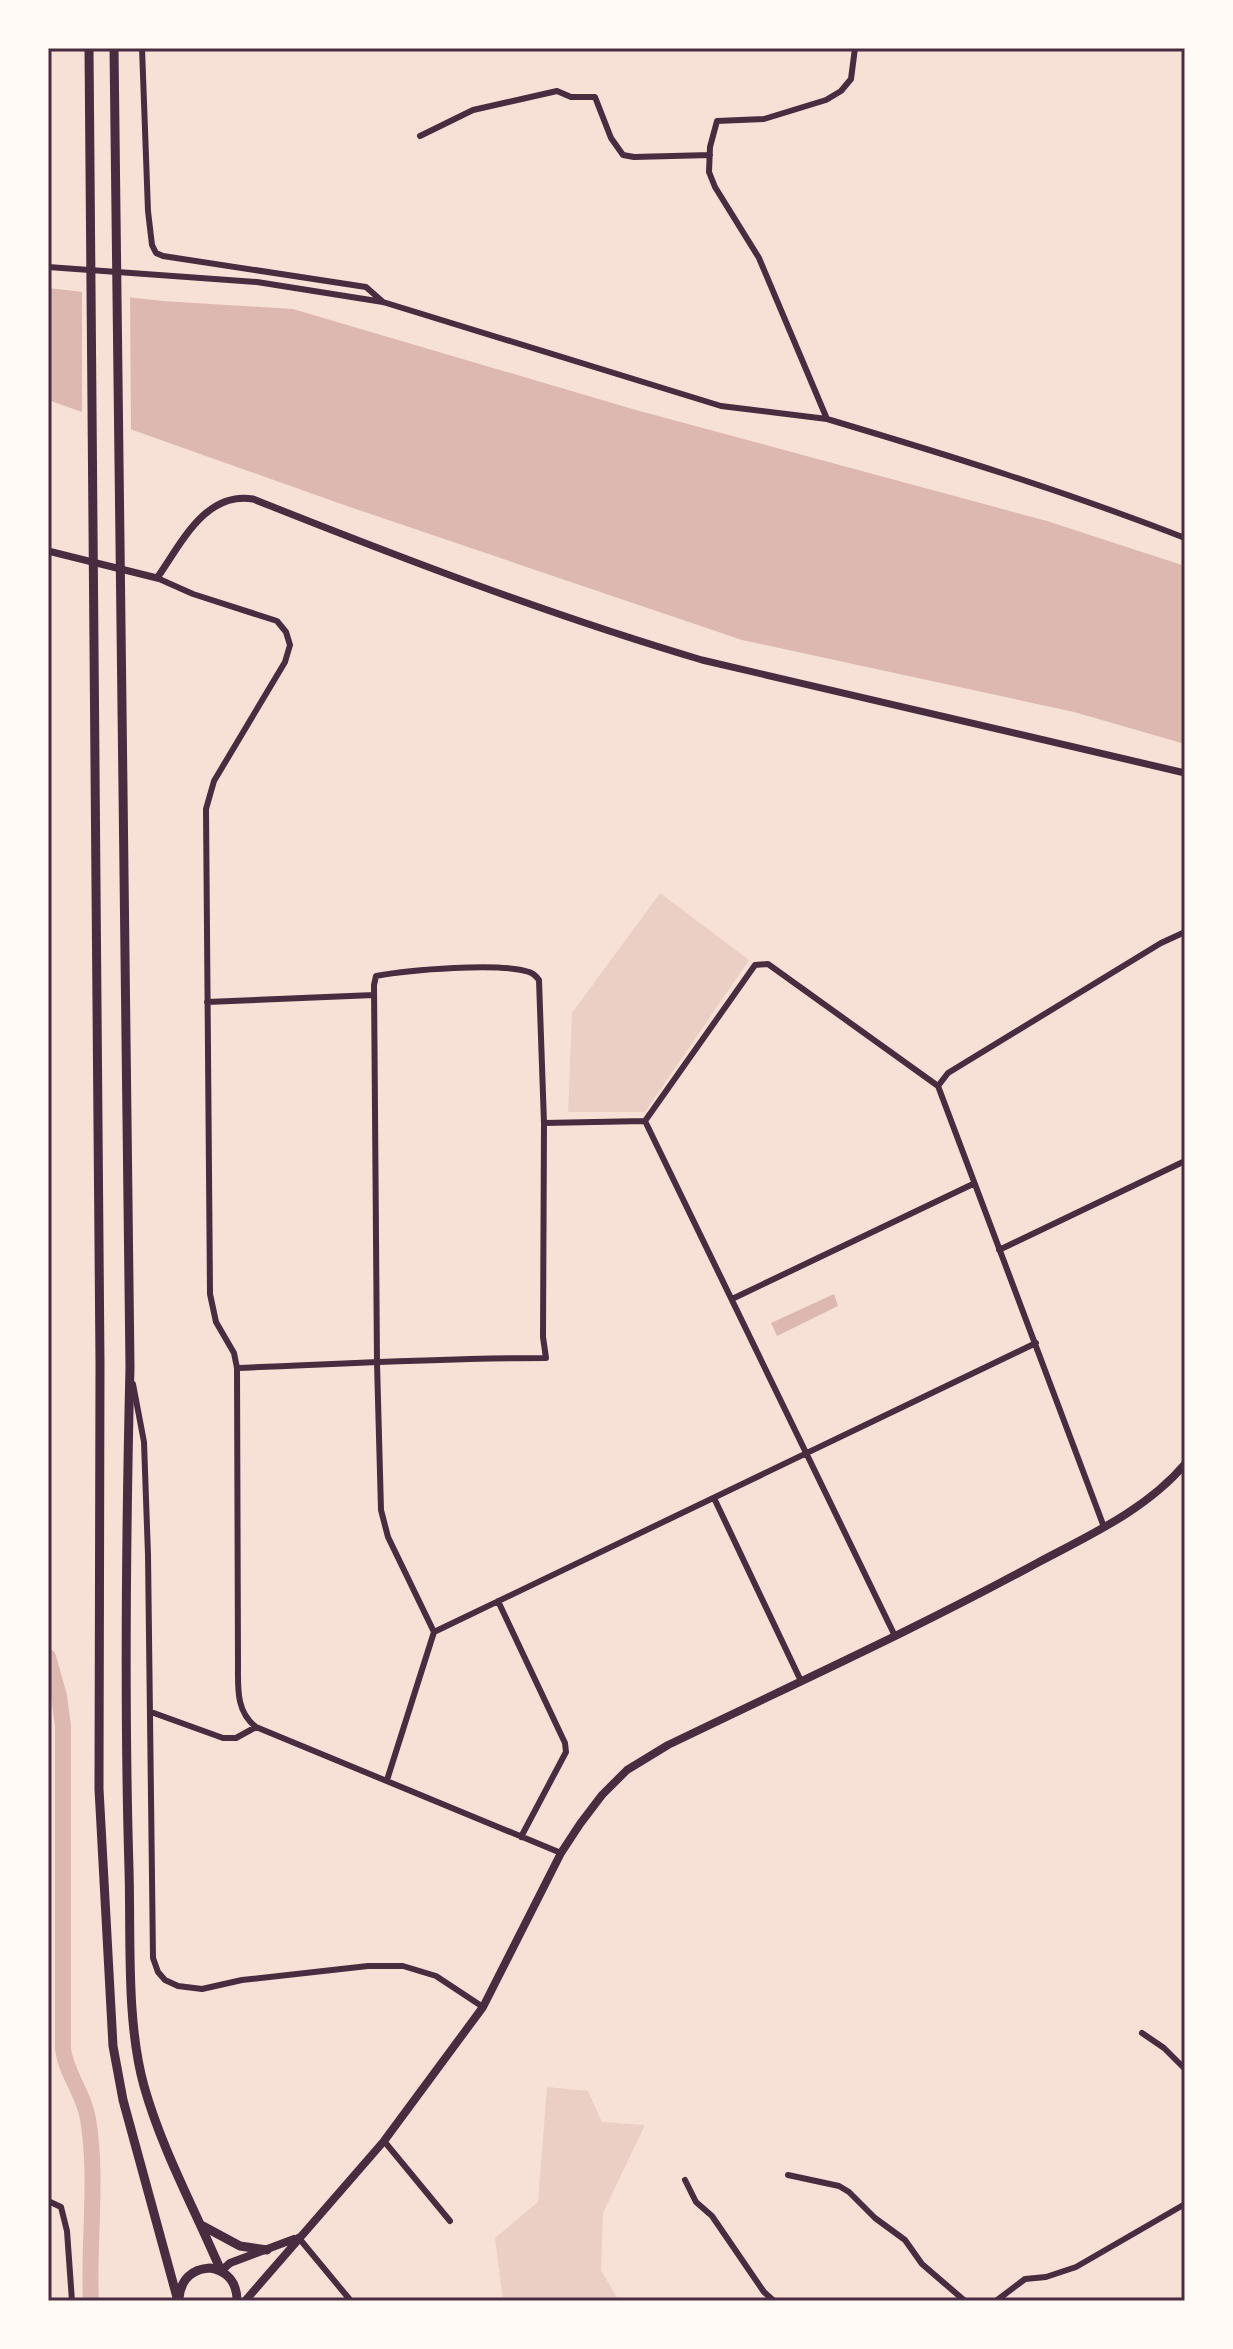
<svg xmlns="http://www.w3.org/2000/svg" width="1233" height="2349" font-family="'Space Grotesk',sans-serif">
  <rect width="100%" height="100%" fill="#f7e1d7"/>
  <path fill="#ebcfc5" d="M660 893 749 960 645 1112H568L572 1013Z
    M547 2087 588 2091 602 2122 645 2125 603 2213 601 2270 619 2301H503L495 2238 538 2202Z"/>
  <path fill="#dcb8b0" d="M48 288 162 301 293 309 636 410 1047 521 1185 566V744L1074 712 742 640 344 505 48 400Z
    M834 1294 838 1306 777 1336 771 1323Z"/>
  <path fill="#f7e1d7" d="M82 288 130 293 131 434 82 416Z"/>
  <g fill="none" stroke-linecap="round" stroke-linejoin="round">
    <path stroke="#dcb8b0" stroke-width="16" d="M48 1657 59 1696 63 1726V2049C66 2074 84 2093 88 2119 98 2179 88 2241 91 2301"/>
    <path stroke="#4a2c40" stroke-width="6" d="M142 48 148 211 152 245 156 253 163 256 366 287 383 302
      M855 48 851 79 841 91 826 100 764 119 717 121 710 147 709 172 715 187 759 258 827 419C948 455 1067 492 1185 538
      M420 136 473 110 557 91 571 97H595L611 138 623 155 634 157 710 155
      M48 267 257 282 383 302 721 406 827 419
      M157 578 193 594 277 621 286 632 290 645 285 662 214 781 206 809 210 1294 216 1322 234 1353 237 1368 238 1665C238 1688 236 1712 256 1727L561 1853
      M207 1002 374 995
      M645 1121 755 965 768 964 938 1086
      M544 1123 645 1121 895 1636
      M999 1250 1185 1161
      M732 1299 973 1184
      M237 1368C340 1364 443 1358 546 1358L543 1337 544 1123 539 980C536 976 533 973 529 972 500 962 408 970 376 976L374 985 377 1363 381 1510 388 1537 434 1632 387 1780
      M133 1384 144 1442 148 1555 153 1958 158 1972 165 1980 178 1986 202 1989 242 1980 368 1966H403L436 1976 483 2007
      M714 1498 801 1681
      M1104 1527 938 1086 948 1073 1161 943 1185 932
      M498 1601 565 1743 566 1752 521 1837
      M434 1632 1036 1343
      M151 1712 223 1738H236L256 1727
      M1142 2033 1164 2048 1185 2069
      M384 2141 450 2221
      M788 2175 839 2186 849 2192 875 2218 905 2240 922 2264 965 2301
      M685 2180 696 2202 712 2216 764 2292 774 2301
      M48 2201 61 2207 67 2231 72 2301
      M298 2237 351 2301
      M996 2301 1025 2279 1046 2277 1076 2267 1185 2204"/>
    <path stroke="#4a2c40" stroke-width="7" d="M48 551 157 578C181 544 205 491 253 499 401 558 550 615 702 660L1185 773"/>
    <path stroke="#4a2c40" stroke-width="8" d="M221 2271 230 2263 294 2239
      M245 2301 384 2141 483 2007 561 1853 580 1824 602 1795 627 1770 668 1745C792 1685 918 1628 1039 1562 1090 1535 1147 1509 1185 1464"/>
    <path stroke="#4a2c40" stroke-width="9" d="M89 48 100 1364 99 1789 113 2046 123 2100 178 2301
      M114 48 130 1367C126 1535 124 1702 129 1869 131 1937 126 2022 144 2086 162 2150 195 2210 221 2271
      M201 2225 240 2246 267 2250
      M179 2298C181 2279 192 2269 210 2268 228 2271 237 2283 237 2301"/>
  </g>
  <rect width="1233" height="2349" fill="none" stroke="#fffaf5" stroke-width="100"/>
  <rect x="50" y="50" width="1133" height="2249" fill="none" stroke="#4a2c40" stroke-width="3"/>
</svg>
